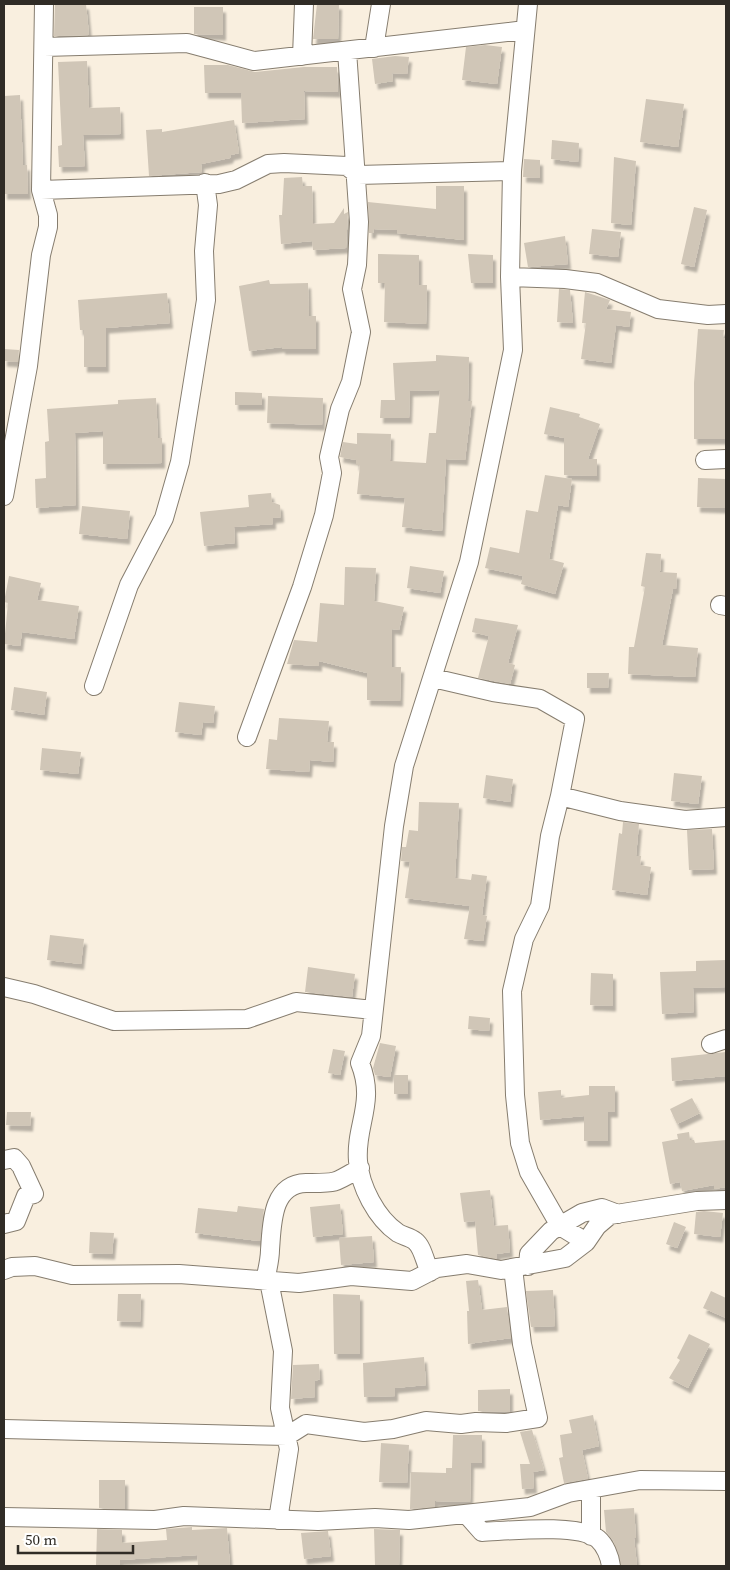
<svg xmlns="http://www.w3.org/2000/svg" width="730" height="1570" font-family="'Source Serif 4',serif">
  <defs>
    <filter id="shadow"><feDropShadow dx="3" dy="5.5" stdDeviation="1" flood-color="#0004"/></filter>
  </defs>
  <rect width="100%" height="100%" fill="#f9efdf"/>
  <path fill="#d0c6b7" filter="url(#shadow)" d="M55 4H86L89 35 54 36Z
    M317 4H339L338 39H313Z
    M194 7H223V35L194 34Z
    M485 45 502 47 497 84 462 80 466 47Z
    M395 56 409 57 407 74 392 73 393 81 375 84 372 59Z
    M87 61 89 108 120 107 121 134 83 135 85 166 59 167 58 146 62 145 58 62Z
    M204 65H228L255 72 304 67H337L338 92 304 91 305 119 242 123 241 93H205Z
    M20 95 23 165H27L28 194H4V96Z
    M646 99 684 104 678 147 640 142Z
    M234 120 239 153 231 155 230 158 201 164 202 172 149 176 146 130 162 129V132Z
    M552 140 579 143 578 162 551 159Z
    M614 157 636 161 631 225 611 223Z
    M524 159 540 160V178L523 177Z
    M302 177 303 186H312L313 224 334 223 344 208V214L348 212 346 248 313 250 312 241 281 244 279 215H282L284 178Z
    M436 186H464V240L397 233V230L374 229 373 233H369L368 202 436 209Z
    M694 207 707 210 694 267 681 264Z
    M592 229 621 232 618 257 589 254Z
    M565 236 568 264 528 267 524 243Z
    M378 254 419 255V285H427L426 324 384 322 385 283H378Z
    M468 254 493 255V283H471Z
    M269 280 270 284 308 283 309 316H316V349H282V347L249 351 239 286Z
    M559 289 570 290 573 323 557 322Z
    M585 292 610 300 606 309 631 312 629 327 616 325 611 363 581 359 586 323H582Z
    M167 293 170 323 106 328V367H84V330H80L78 300Z
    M698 329 724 330 723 338H726V439H694V383Z
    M4 349 19 350 18 362 4 361Z
    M436 355 469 357 468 401H472L465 460 446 459 442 531 402 527 405 498 357 494 360 465H356V460L340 457 343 442 357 444V433L391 434 390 461 426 463 429 433H436L440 390 410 391 409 418H380L381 400H395L393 363 436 361Z
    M235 392 262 393V405H235Z
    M268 396 323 398 322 425 267 423Z
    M156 398 158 438H162V463L103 464V431L75 433 76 505 36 508 35 479 46 478 45 442 49 441 47 409 118 404V400Z
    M550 407 580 414 579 417 600 424 588 459H597V476L564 475V438L544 434Z
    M545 475 572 479 568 507 558 505 549 559 564 563 555 594 521 584 523 576 485 568 490 547 519 553 526 510 538 512Z
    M698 478 726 479 725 508 697 507Z
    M271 493 272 502 280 505 281 517 273 518V524L234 527 235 543 204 546 200 512 249 507 248 495Z
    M82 506 130 511 127 539 79 534Z
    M646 553 661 554 660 572 677 573 676 589H673L662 645 698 648 695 677 628 674 629 647H634L645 587 641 586Z
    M410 566 444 571 440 593 407 588Z
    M345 567 376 568 374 601 404 607 399 630 392 629V667H401L400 701 367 700V673L319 661V666L287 664 294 640 317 642 320 603 344 605Z
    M9 576 41 583 37 600 79 606 74 639 22 632 20 646 4 644 8 603 4 602Z
    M475 618 518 625 508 663 515 665 510 684 478 678 489 636 472 632Z
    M587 673H609L608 688H587Z
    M14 687 47 692 44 715 11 710Z
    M179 702 215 706 213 723 203 722 201 735 175 732Z
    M279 718 329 721 327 742H334L333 762 310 760 309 772 266 769 269 739 277 740Z
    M42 748 81 752 78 774 40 770Z
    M674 773 702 776 698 804 671 801Z
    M486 775 513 779 510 802 483 798Z
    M419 802 459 803 455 878 471 880 472 874 487 876 482 915 487 916 483 941 464 939 470 906 405 898 410 862 401 861 402 847H406L409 830 418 831Z
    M623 822 639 824 636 856H641L640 865 651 867 647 895 612 890 619 833 622 834Z
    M712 829 714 869 689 870 687 830Z
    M50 935 84 939 81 964 47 960Z
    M726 960V987L693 988 694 1012 662 1014 660 972 696 971V961Z
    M308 967 355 974 352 997 305 992Z
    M591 973 613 974V1006L590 1005Z
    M469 1016 490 1018 489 1031 468 1029Z
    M380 1043 396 1046 390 1077 375 1075 373 1068Z
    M333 1049 345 1051 340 1075 328 1073Z
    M726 1052V1076L672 1081 671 1058Z
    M394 1075H408V1094H394Z
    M589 1086H615V1112H608V1141H584V1116L540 1120 538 1092 561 1090V1098L589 1095Z
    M692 1098 700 1113 677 1124 670 1109Z
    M7 1112H31L30 1126 6 1125Z
    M689 1132 690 1140H694L695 1143 726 1140V1187L714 1189V1185L682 1191 680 1182 670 1184 662 1142 678 1139 677 1134Z
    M490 1190 494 1226 508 1225 510 1252 497 1254V1259L478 1255 475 1221 464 1222 460 1193Z
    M340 1204 343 1234 313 1237 310 1207Z
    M238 1206 264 1209 260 1241 195 1233 198 1208 237 1212Z
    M704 1211 723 1213 720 1237 694 1234 696 1212Z
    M674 1222 686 1227 677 1248 666 1244Z
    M90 1232 114 1233 112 1254 89 1253Z
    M372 1236 374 1262 341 1265 339 1238Z
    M478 1280 482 1310 507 1307 511 1338 468 1344 467 1311H469L466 1281Z
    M553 1290 555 1326 531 1327 526 1291Z
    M711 1291 726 1298V1318L703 1308Z
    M118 1294H141L140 1322 117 1321Z
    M333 1294 360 1295V1354H334Z
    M689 1334 710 1344 688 1388 669 1378 680 1360 677 1358Z
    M424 1357 426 1385 395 1388V1396L364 1397 363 1363Z
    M319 1364 320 1379 315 1381V1397L291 1399 293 1365Z
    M510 1389V1412L478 1411V1390Z
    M593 1415 599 1446 582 1450 588 1479 564 1483 559 1458 563 1457 560 1435 572 1433 569 1420Z
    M532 1430 544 1470 533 1472 534 1488 522 1489 520 1464H530L520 1432Z
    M453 1435H482V1463H471L470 1502 435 1501V1507L410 1509 411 1472 446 1473V1468H452Z
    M381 1443 409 1445 407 1483 379 1482Z
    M99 1480H125V1509L99 1508Z
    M634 1508 636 1538H634L637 1566H621L613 1540 606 1532 604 1510Z
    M192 1527V1530L227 1528 230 1566H198L197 1555 120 1560V1566H96L97 1529 122 1530V1543L167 1540 166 1529Z
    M374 1529 400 1530 399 1566H375Z
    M328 1531 331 1556 304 1559 301 1533Z"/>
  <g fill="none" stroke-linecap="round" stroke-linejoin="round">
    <g stroke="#867d6f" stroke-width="20">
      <path id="street" d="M44 47 187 43 254 61 525 30
        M374 48 381 4
        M302 56 304 4
        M41 190 219 184 236 180 268 164 284 163 347 166 358 175 512 171
        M510 277 565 279 597 283 658 309 708 315 726 314
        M705 460 726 459
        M4 496 28 366 41 255 48 227V215L41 190 44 4
        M720 605 726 606
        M433 678 493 692 540 699 575 719 560 796 620 811 685 820 726 817
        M94 686 129 585 164 518 180 462 206 300 204 251 208 205 205 183
        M247 737 302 587 324 515 332 473 329 457 340 409 351 382 361 332 352 289 357 265 359 222 347 51
        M560 796 550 836 540 906 524 939 512 991 515 1095 520 1143 529 1172 560 1226 586 1242
        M4 987 34 994 114 1021 247 1019 296 1002 373 1010
        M711 1044 726 1039
        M4 1160 14 1158 21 1166 34 1194 26 1196 16 1221 4 1224
        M528 1266 529 1254 551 1231 582 1213 602 1208 618 1214
        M4 1270 12 1267 35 1266 72 1275 179 1274 299 1283 351 1276 412 1281 437 1268 467 1264 501 1270 565 1258 586 1242 597 1226 610 1215 697 1201 726 1200
        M430 1272C425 1263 423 1247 415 1241 410 1237 403 1236 398 1233 376 1218 360 1186 358 1161 355 1125 376 1103 360 1063L371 1036 394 826 404 766 469 562 513 350 510 277 512 171 528 4
        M265 1281C267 1271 270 1260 270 1250 272 1225 271 1184 306 1183 337 1183 333 1184 360 1168
        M269 1281 283 1351 280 1408 289 1449 278 1520
        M4 1429 287 1436 306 1424 364 1432 393 1429 426 1421 461 1424 476 1422 506 1423 538 1418 522 1344 513 1268
        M591 1490V1536
        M467 1515 482 1532C507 1531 579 1523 598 1539 605 1545 610 1557 611 1566
        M4 1517 155 1520 184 1516 318 1521 375 1518 409 1520 530 1507 568 1493 640 1480 726 1481"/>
    </g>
    <use href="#street" stroke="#fff" stroke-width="18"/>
  </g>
  <rect width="730" height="1570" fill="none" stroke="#302c26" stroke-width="10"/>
  <path d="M18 1545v8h115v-8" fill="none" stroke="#302c26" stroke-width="2.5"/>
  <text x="25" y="1545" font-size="15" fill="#302c26" stroke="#ffffff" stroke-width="4" paint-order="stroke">50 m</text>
</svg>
